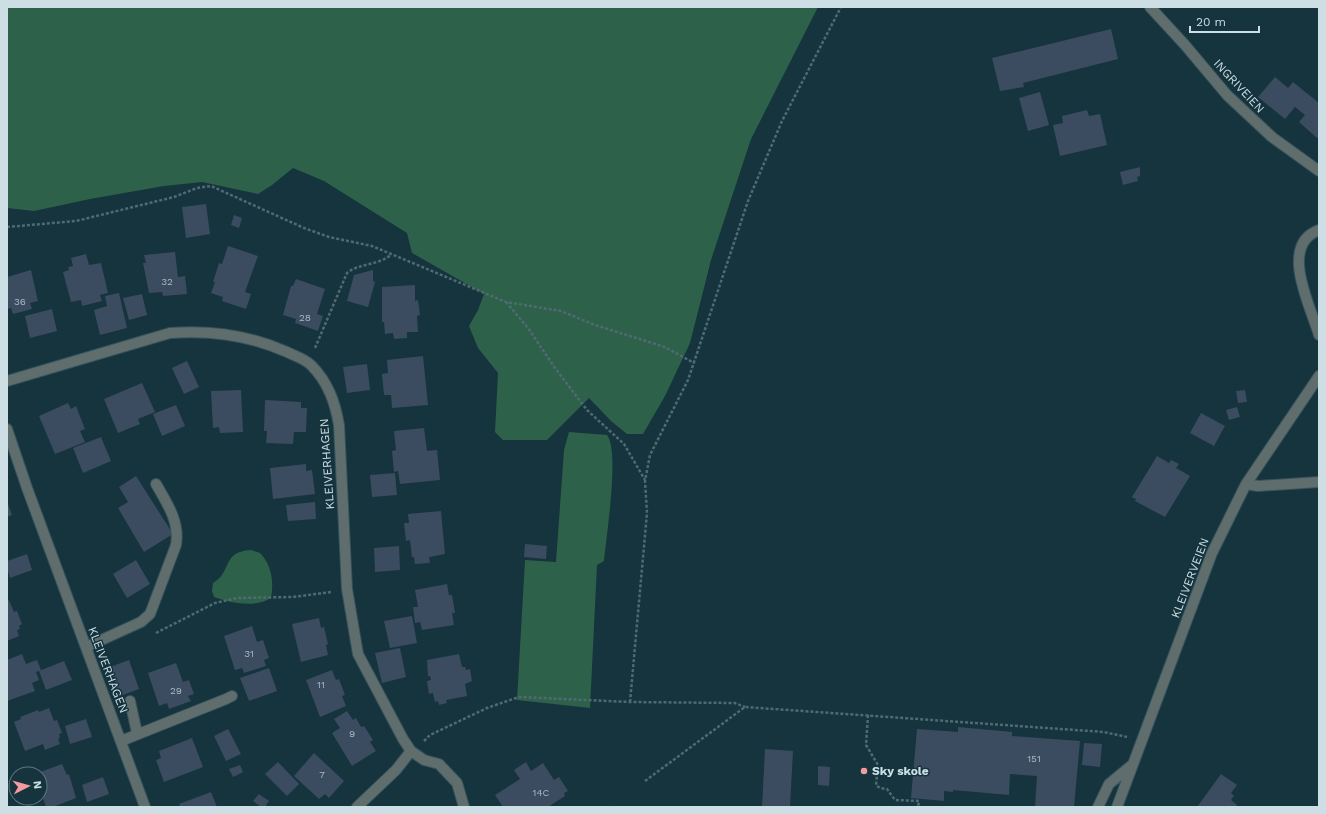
<svg xmlns="http://www.w3.org/2000/svg" width="1326" height="814" font-family="'Work Sans',sans-serif">
  <rect width="100%" height="100%" fill="#15343e"/>
  <path fill="#2e6149" d="M7 7H818L751 139 711 260 690 343 665 396 643 434H627L611 421 589 398 547 440H503L495 432 498 373 478 348 469 326 478 310 484 294 412 253 407 233 324 181 293 168 272 185 258 194 202 182 164 186 90 199 34 211 7 208Z
    M569 432 607 435C620 451 606 537 604 561L597 565 590 708 517 700 525 560 556 562 564 450Z
    M251 550 260 553C272 565 274 583 271 598 255 608 231 603 214 597L212 591 213 583C233 571 221 552 251 550Z"/>
  <path fill="#3b4c60" d="M1111 29 1118 59 1023 83 1024 87 1000 91 992 58Z
    M1275 77 1288 88 1293 82 1319 103V136L1317 138 1299 122 1305 115 1295 107 1285 119 1258 97Z
    M1040 92 1049 125 1028 131 1019 98Z
    M1087 110 1089 116 1100 114 1107 145 1060 156 1053 125 1063 123 1062 116Z
    M1140 167V176L1137 177 1138 181 1123 185 1120 172Z
    M206 204 210 234 186 238 182 207Z
    M234 215 242 218 239 228 231 225Z
    M228 246 258 256 245 292 251 294 246 309 222 301 223 297 211 293 215 282H213L219 263 222 264Z
    M175 252 178 277 185 276 187 294 163 296 162 292 149 293 143 263H146L144 255Z
    M86 254 89 265 101 263 108 293 100 295 102 301 82 306 81 300 71 302 63 272 69 270 68 267 73 266 71 258Z
    M31 270 38 301 30 303 32 309 13 314 11 308 7 309V277Z
    M373 270V281L375 282 368 307 347 301 354 275Z
    M296 279 325 289 317 314 323 316 318 331 295 323 296 319 283 315 291 286H293Z
    M415 285V301L418 300 420 315 417 316 418 332H407V338L394 339 393 333 385 334 384 322H382V287Z
    M119 293 127 328 100 335 94 310 107 306 105 296Z
    M142 294 147 315 129 320 123 298Z
    M52 309 57 331 30 338 25 316Z
    M423 356 428 405 392 408 391 395H384L382 374 388 373 387 360Z
    M187 361 199 387 184 394 172 368Z
    M367 364 370 390 347 393 343 367Z
    M142 383 155 412 138 419 140 424 118 433 104 399Z
    M241 390 243 432 220 433 219 427 213 428 211 391Z
    M1245 390 1247 402 1238 403 1236 391Z
    M265 400 301 402V408H307L306 432H294L293 444 266 443 267 431H264Z
    M68 403 71 409 76 406 85 429 80 431 85 442 55 454 39 416Z
    M176 405 185 426 162 436 153 414Z
    M1237 407 1240 417 1229 420 1226 410Z
    M1201 413 1225 426 1214 446 1190 433Z
    M424 428 427 451 437 450 440 480 400 484 398 471 394 472 392 451 396 450 394 431Z
    M101 437 111 461 83 473 73 448Z
    M1157 456 1169 463 1171 460 1179 464 1176 468 1190 476 1165 517 1135 501 1136 499 1132 497Z
    M306 464V471L312 470 315 494 273 499 270 468Z
    M395 473 397 495 372 497 370 475Z
    M136 476 173 534 144 552 118 508 128 502 119 487Z
    M7 501 12 515 7 517Z
    M315 502 316 519 288 521 286 505Z
    M441 511 445 554 430 557 429 556 430 563 415 564 414 557H412L410 540 406 541 404 523H409L408 514Z
    M525 544 547 546 546 559 524 557Z
    M399 546 400 570 375 572 374 548Z
    M27 554 32 570 10 578 7 568V561Z
    M136 560 150 584 127 598 113 574Z
    M447 584 449 595H452L455 613H452L454 625 422 630 420 622 415 623 413 607H418L415 590Z
    M9 600 14 612 17 611 22 624 19 626 20 629 17 630 19 636 7 641V601Z
    M412 616 417 643 390 648 384 621Z
    M319 618 321 628 324 627 328 644 326 645 328 655 301 662 292 624Z
    M252 626 257 642 263 640 269 658 264 660 266 666 244 673 242 668 235 670 224 636Z
    M400 648 406 677 382 683 375 653Z
    M22 654 26 664 37 660 41 670 36 672 39 680 32 683 35 691 7 701V660Z
    M459 654 462 667H465L466 670 470 669 472 681 465 684 467 696 446 700 447 703 439 705 438 701 435 702 433 693 429 694 427 681 431 680 430 676H428L427 660Z
    M129 660 139 689 120 696 110 667Z
    M64 661 72 680 46 690 39 671Z
    M176 663 183 682 189 680 194 694 188 696 191 701 169 709 167 703 159 706 148 673Z
    M269 668 277 691 249 701 240 678Z
    M332 670 336 680 339 679 345 695 342 696 346 706 320 717 306 680Z
    M49 708 54 721 57 720 62 733 59 734 60 738 58 739 60 744 45 750 43 744 25 751 14 722 21 719 20 717 38 710 39 712Z
    M347 711 353 720 356 718 361 727 364 726 373 740 370 742 376 751 352 766 332 733 340 728 334 719Z
    M86 719 92 737 70 744 65 726Z
    M958 727 1012 732V736L1080 741 1074 807H1035L1037 776 1010 774 1009 795 953 790V792L944 791V801L911 798 917 729 958 732Z
    M228 729 241 754 226 761 214 736Z
    M192 738 203 767 164 782 156 760 161 758 159 751Z
    M1084 743 1102 744 1100 767 1082 765Z
    M765 749 793 751 790 807H762Z
    M314 753 344 781 329 798 325 794 319 799 294 776Z
    M278 762 299 784 287 796 265 774Z
    M526 762 531 771 543 763 554 780 559 777 568 791 564 793 565 796 548 807H503L495 795 520 779 514 770Z
    M62 764 67 775 69 774 76 798 53 807H46L40 790V774H35Z
    M240 765 243 772 233 777 229 769Z
    M818 766 830 767 829 786 818 785Z
    M1221 774 1237 785 1231 793 1234 796 1231 800 1237 805 1235 807H1197Z
    M103 777 109 794 87 802 82 785Z
    M211 792 217 807H180L179 804Z
    M259 794 269 801 266 805 268 807H261L253 801Z"/>
  <g fill="none" stroke-linecap="round" stroke-linejoin="round">
    <g stroke="#36535c" stroke-width="12">
      <path id="minor" d="M1150 7 1185 45 1227 95 1272 137 1319 171
        M1319 230C1278 245 1311 307 1319 335
        M7 381 170 333C211 330 249 335 287 352 295 356 305 359 311 365 328 382 335 402 339 425L347 589 358 654 403 739 411 751 396 770 357 807
        M7 429 27 488 145 807
        M1246 484 1258 486 1319 482
        M86 647 141 622 150 614 176 545C180 522 167 503 156 484
        M130 701 137 733
        M121 741 226 699 232 696
        M411 751 424 760 439 764 457 783 464 807
        M1098 807 1109 784 1132 765
        M1117 807 1212 553 1246 484 1319 376"/>
    </g>
    <path stroke="#506a73" stroke-width="2.5" stroke-dasharray="3 2" stroke-linecap="butt" d="M7 227 76 221 174 197 197 188 211 186 304 228 329 237 372 246 506 302 561 311 595 325 665 347 694 363
      M506 302 528 328 555 368 587 410 624 444 645 480
      M315 348 347 273C359 263 376 266 391 255
      M156 633 215 603 237 598 293 597 331 592
      M630 702 647 513 645 481 650 455 688 380 748 201 782 121 841 7
      M868 715 866 745 878 765 876 785 880 788 887 789 895 800 919 801 918 807
      M424 741 430 735 487 708 519 697 630 702 735 703 745 707
      M645 781 745 707 1104 732 1127 737
      M609 807H610"/>
    <use href="#minor" stroke="#5f6e6d" stroke-width="10"/>
  </g>
  <circle fill="#f49b9f" stroke="#15343e" stroke-width="1.5" cx="864" cy="771" r="4"/>
  <g text-anchor="middle" stroke-width="3" stroke-linejoin="round" paint-order="stroke">
    <g font-size="10" fill="#a8bac4">
      <text x="167" y="285">32</text>
      <text x="20" y="305">36</text>
      <text x="305" y="321">28</text>
      <text x="249" y="657">31</text>
      <text x="321" y="688">11</text>
      <text x="176" y="694">29</text>
      <text x="352" y="737">9</text>
      <text x="1034" y="762">151</text>
      <text x="322" y="778">7</text>
      <text x="541" y="796">14C</text>
    </g>
    <g font-size="12" fill="#cddee5" stroke="#15343e">
      <text transform="translate(1239 86) rotate(47)" y="4">INGRIVEIEN</text>
      <text transform="translate(327 464) rotate(-94)" y="4">KLEIVERHAGEN</text>
      <text transform="translate(1190 578) rotate(-69)" y="4">KLEIVERVEIEN</text>
      <text transform="translate(108 670) rotate(69)" y="4">KLEIVERHAGEN</text>
    </g>
    <g font-size="12" font-weight="bold" fill="#cddee5" stroke="#15343e" text-anchor="start">
      <text x="872" y="775">Sky skole</text>
    </g>
  </g>
  <rect width="1326" height="814" fill="none" stroke="#cddee5" stroke-width="16"/>
  <g transform="translate(28 786) rotate(84)"><circle r="19" fill="#15343e" stroke="#5f7881"/>
  <path d="M0-3L7 15L0 10L-7 15Z" fill="#f49b9f"/>
  <text y="-6" font-size="11" font-weight="bold" text-anchor="middle" fill="#cddee5">N</text>
  </g>
  <path d="M1190 26v6h69v-6" fill="none" stroke="#cddee5" stroke-width="2"/>
  <text x="1196" y="26" font-size="12" fill="#cddee5" stroke="#15343e" stroke-width="3" paint-order="stroke">20 m</text>
</svg>
